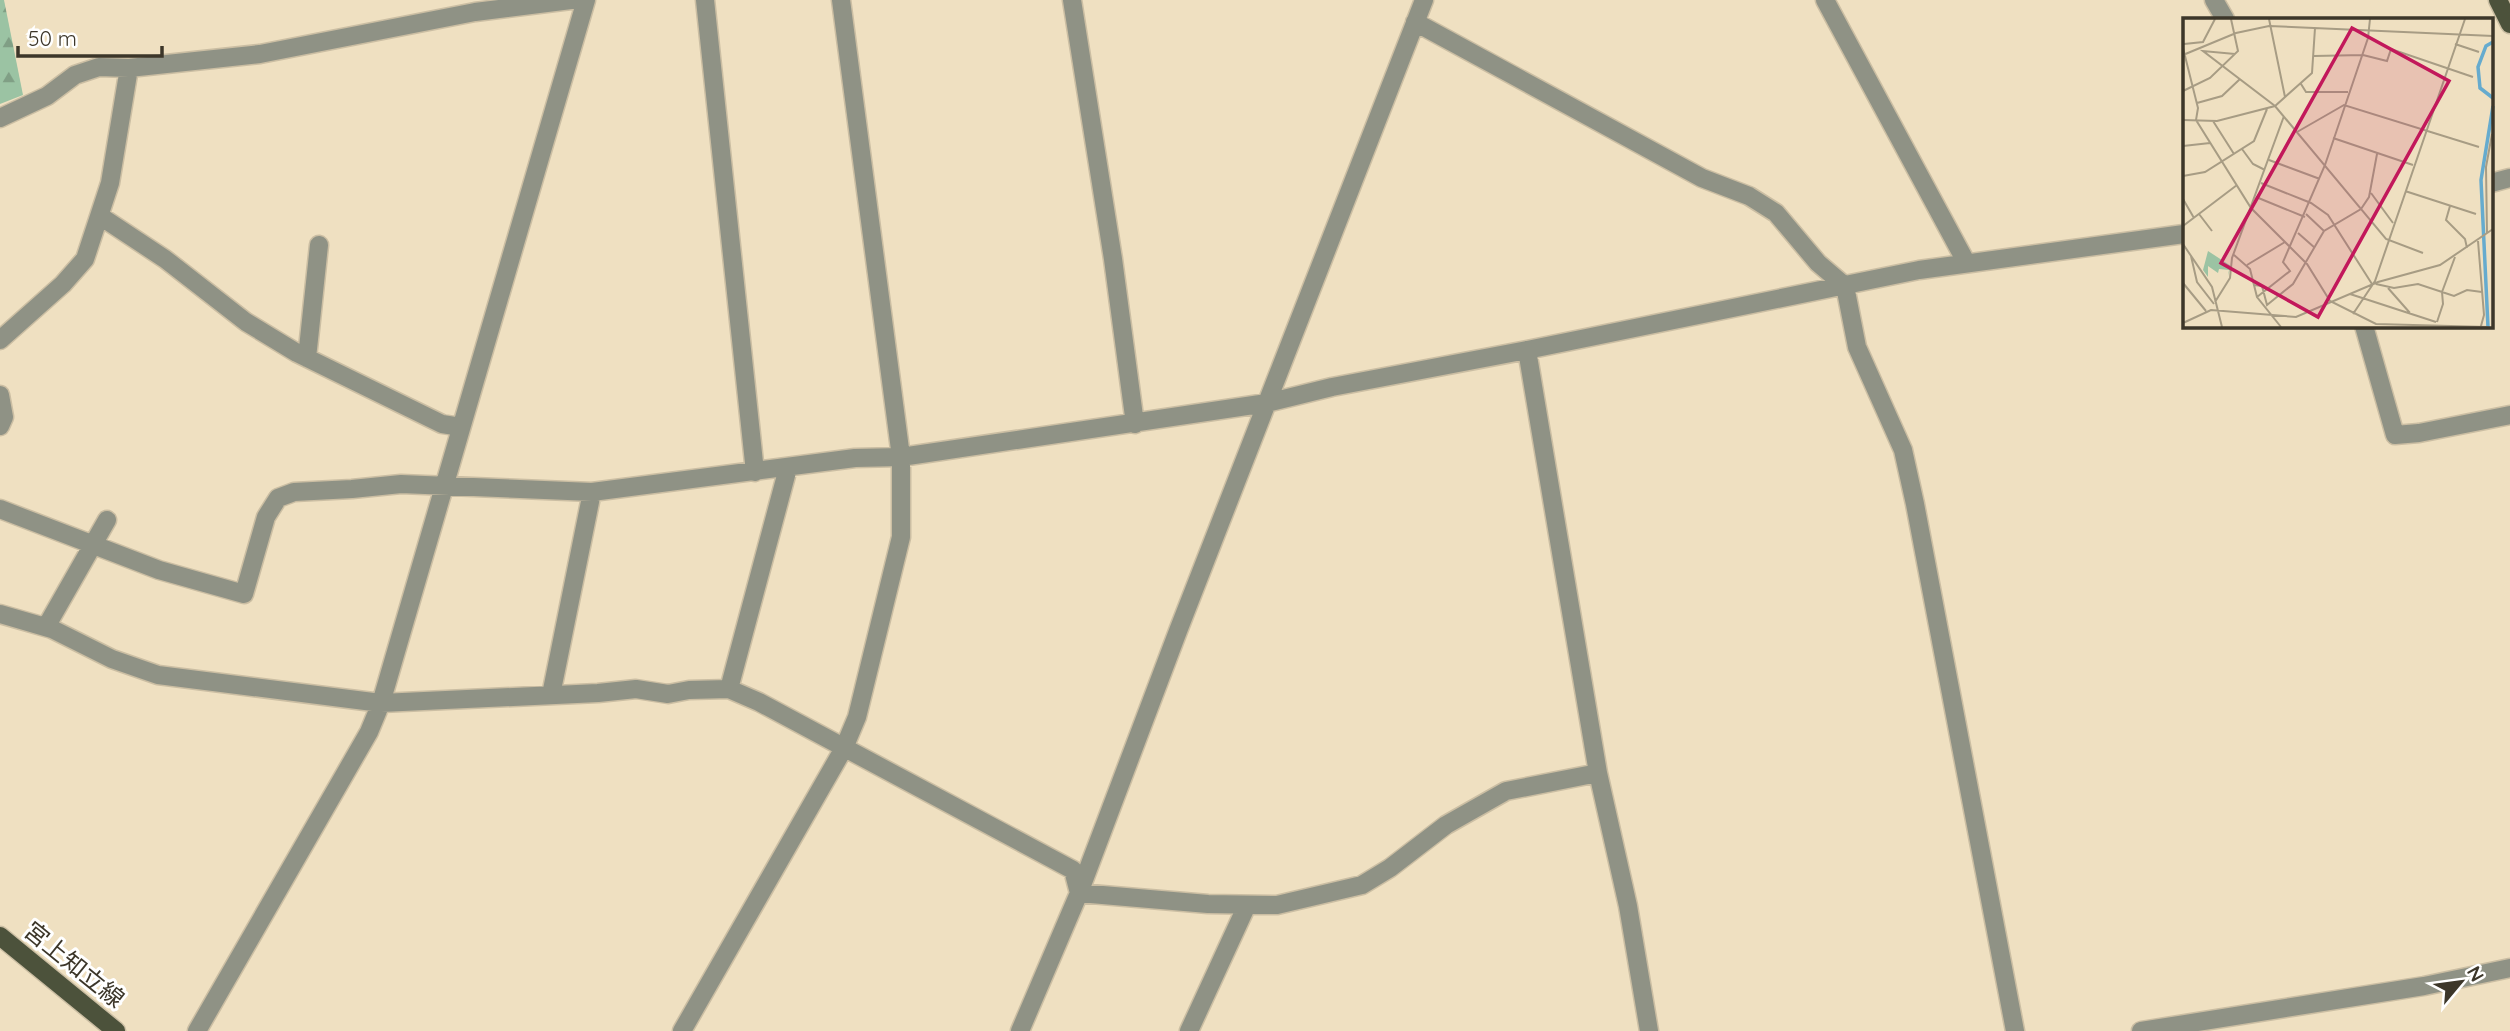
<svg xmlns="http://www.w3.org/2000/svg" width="2510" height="1031" font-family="Quicksand,'Noto Sans JP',sans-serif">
  <defs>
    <pattern id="forest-firs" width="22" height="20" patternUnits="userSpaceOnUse" patternTransform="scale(1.75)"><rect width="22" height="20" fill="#9bc3a3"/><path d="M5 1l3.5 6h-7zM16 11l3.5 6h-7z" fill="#809f85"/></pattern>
  </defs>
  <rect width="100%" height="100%" fill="#efe0c1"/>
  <path fill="url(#forest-firs)" d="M0 0H4L23 95 0 104Z"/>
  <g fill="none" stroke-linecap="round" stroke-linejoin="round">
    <g stroke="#cbbea3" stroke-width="21">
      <path id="minor" d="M705 0 755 472
        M1072 0 1113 259 1135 424
        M1825 0 1966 262
        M2214 0 2225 19
        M1415 22 1702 178 1749 196 1776 213 1818 263 1845 286 1857 347 1903 450 1915 504 2015 1031
        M0 118 47 96 75 75 99 67 129 68 260 54 475 12 571 0
        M2491 183 2510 178
        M100 216 165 259 246 322 297 353 442 424 461 427
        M2364 326 2395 435 2419 433 2510 415
        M0 340 63 284 85 259 110 183 129 68
        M1527 350 1598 773 1628 906 1649 1031
        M307 358 319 245
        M0 395 4 417 0 426
        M0 509 159 570 244 594 266 517 278 498 294 492 352 489 401 484 592 492 855 458 901 457 1267 403 1332 387 1527 350 1919 270 2184 234
        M0 614 52 629 112 659 158 675 381 703 598 693 636 689 668 694 689 690 729 689 759 702 1073 870 1079 893
        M46 627 107 520
        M729 689 788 468
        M551 695 592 492
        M1079 893 1208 904 1277 905 1362 885 1390 868 1446 825 1506 791 1598 773
        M197 1031 369 732 381 703 586 0
        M682 1031 844 748 857 717 901 537V457L841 0
        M1020 1031 1079 893 1178 631 1424 0
        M1189 1031 1247 905
        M2141 1031 2424 986 2510 968"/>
    </g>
    <g stroke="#cbbea3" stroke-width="21">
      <path id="major" d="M2498 0 2510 24
        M0 936 116 1031"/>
    </g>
    <use href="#minor" stroke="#8f9285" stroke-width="18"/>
    <use href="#major" stroke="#4c523b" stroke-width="18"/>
  </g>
  <g text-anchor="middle" stroke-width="6" stroke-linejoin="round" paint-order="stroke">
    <g font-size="24" fill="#3c3629" stroke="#fff">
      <text transform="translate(74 965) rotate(39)" y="8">宮上知立線</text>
    </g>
  </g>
  <g transform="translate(2183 18)">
    <rect width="310" height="310" fill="#efe0c1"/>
    <path d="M25 233 48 248 45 258 46 252 36 251 35 255 25 248V259L20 252Z" fill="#9bc3a3"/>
    <path fill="none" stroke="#66abce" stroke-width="3.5" d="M310 24 303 28 295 49 297 70 310 80M305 309 298 162 310 88"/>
    <path fill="none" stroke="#a79c84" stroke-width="2" d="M86 1 102 79M1 26 20 24 32 1M272 26 296 34M0 30 15 90 13 102 68 190 124 246 147 283 193 306 305 309M52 36 20 33 92 88 203 221 240 235M0 37 53 15 86 8 310 18M131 38 180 37 204 43 208 31 290 59M118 66 123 74H165M0 73 27 60 55 33 48 1M14 85 39 78 57 61M0 102 34 103 92 88 129 55 132 10M30 103 51 136M114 114 161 87 296 129M150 120 230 147M0 128 27 125M59 131 70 146 82 152M86 142 137 161M0 158 22 154 71 123 84 91M78 165 128 185 145 197 189 266M222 173 293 196M188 175 210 205M73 179 122 199M0 181 11 200M267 188 263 202 282 221 284 230M16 196 29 213M123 196 141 213M0 208 54 167M115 215 132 230M304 215 303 149 309 116M295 223 301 297 298 308M0 226 29 269 39 309M51 237 67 251 74 279 98 309M8 238 14 264 31 286M64 247 102 224M0 265 23 293M193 266 211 270 235 266 259 274 272 239M71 267 79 268 84 287 110 266 141 213 178 191 186 179 194 136M205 270 227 295M167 276 253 304M74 279 107 253 100 244 142 147 185 20 187 1M32 284 47 260 49 240 101 98M170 296 192 263 282 1M254 304 260 286 259 274 271 278 284 272 299 274M0 305 28 292 113 299 195 264 257 247 310 211"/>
    <path fill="#c2185b" fill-opacity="0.15" stroke="#c2185b" stroke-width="3.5" d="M169 10 266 63 135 299 38 245Z"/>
    <rect width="310" height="310" fill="none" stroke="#3c3629" stroke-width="3.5"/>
  </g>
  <g transform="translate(2461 982) rotate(61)" stroke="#ffffff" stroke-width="5" paint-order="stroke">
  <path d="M0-5L12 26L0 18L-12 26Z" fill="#3c3629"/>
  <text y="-10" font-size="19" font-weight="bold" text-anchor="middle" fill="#3c3629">N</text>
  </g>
  <path d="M18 46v10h144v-10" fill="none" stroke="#3c3629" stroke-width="3.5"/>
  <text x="28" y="46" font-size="21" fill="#3c3629" stroke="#ffffff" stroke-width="5" paint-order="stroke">50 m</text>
</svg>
